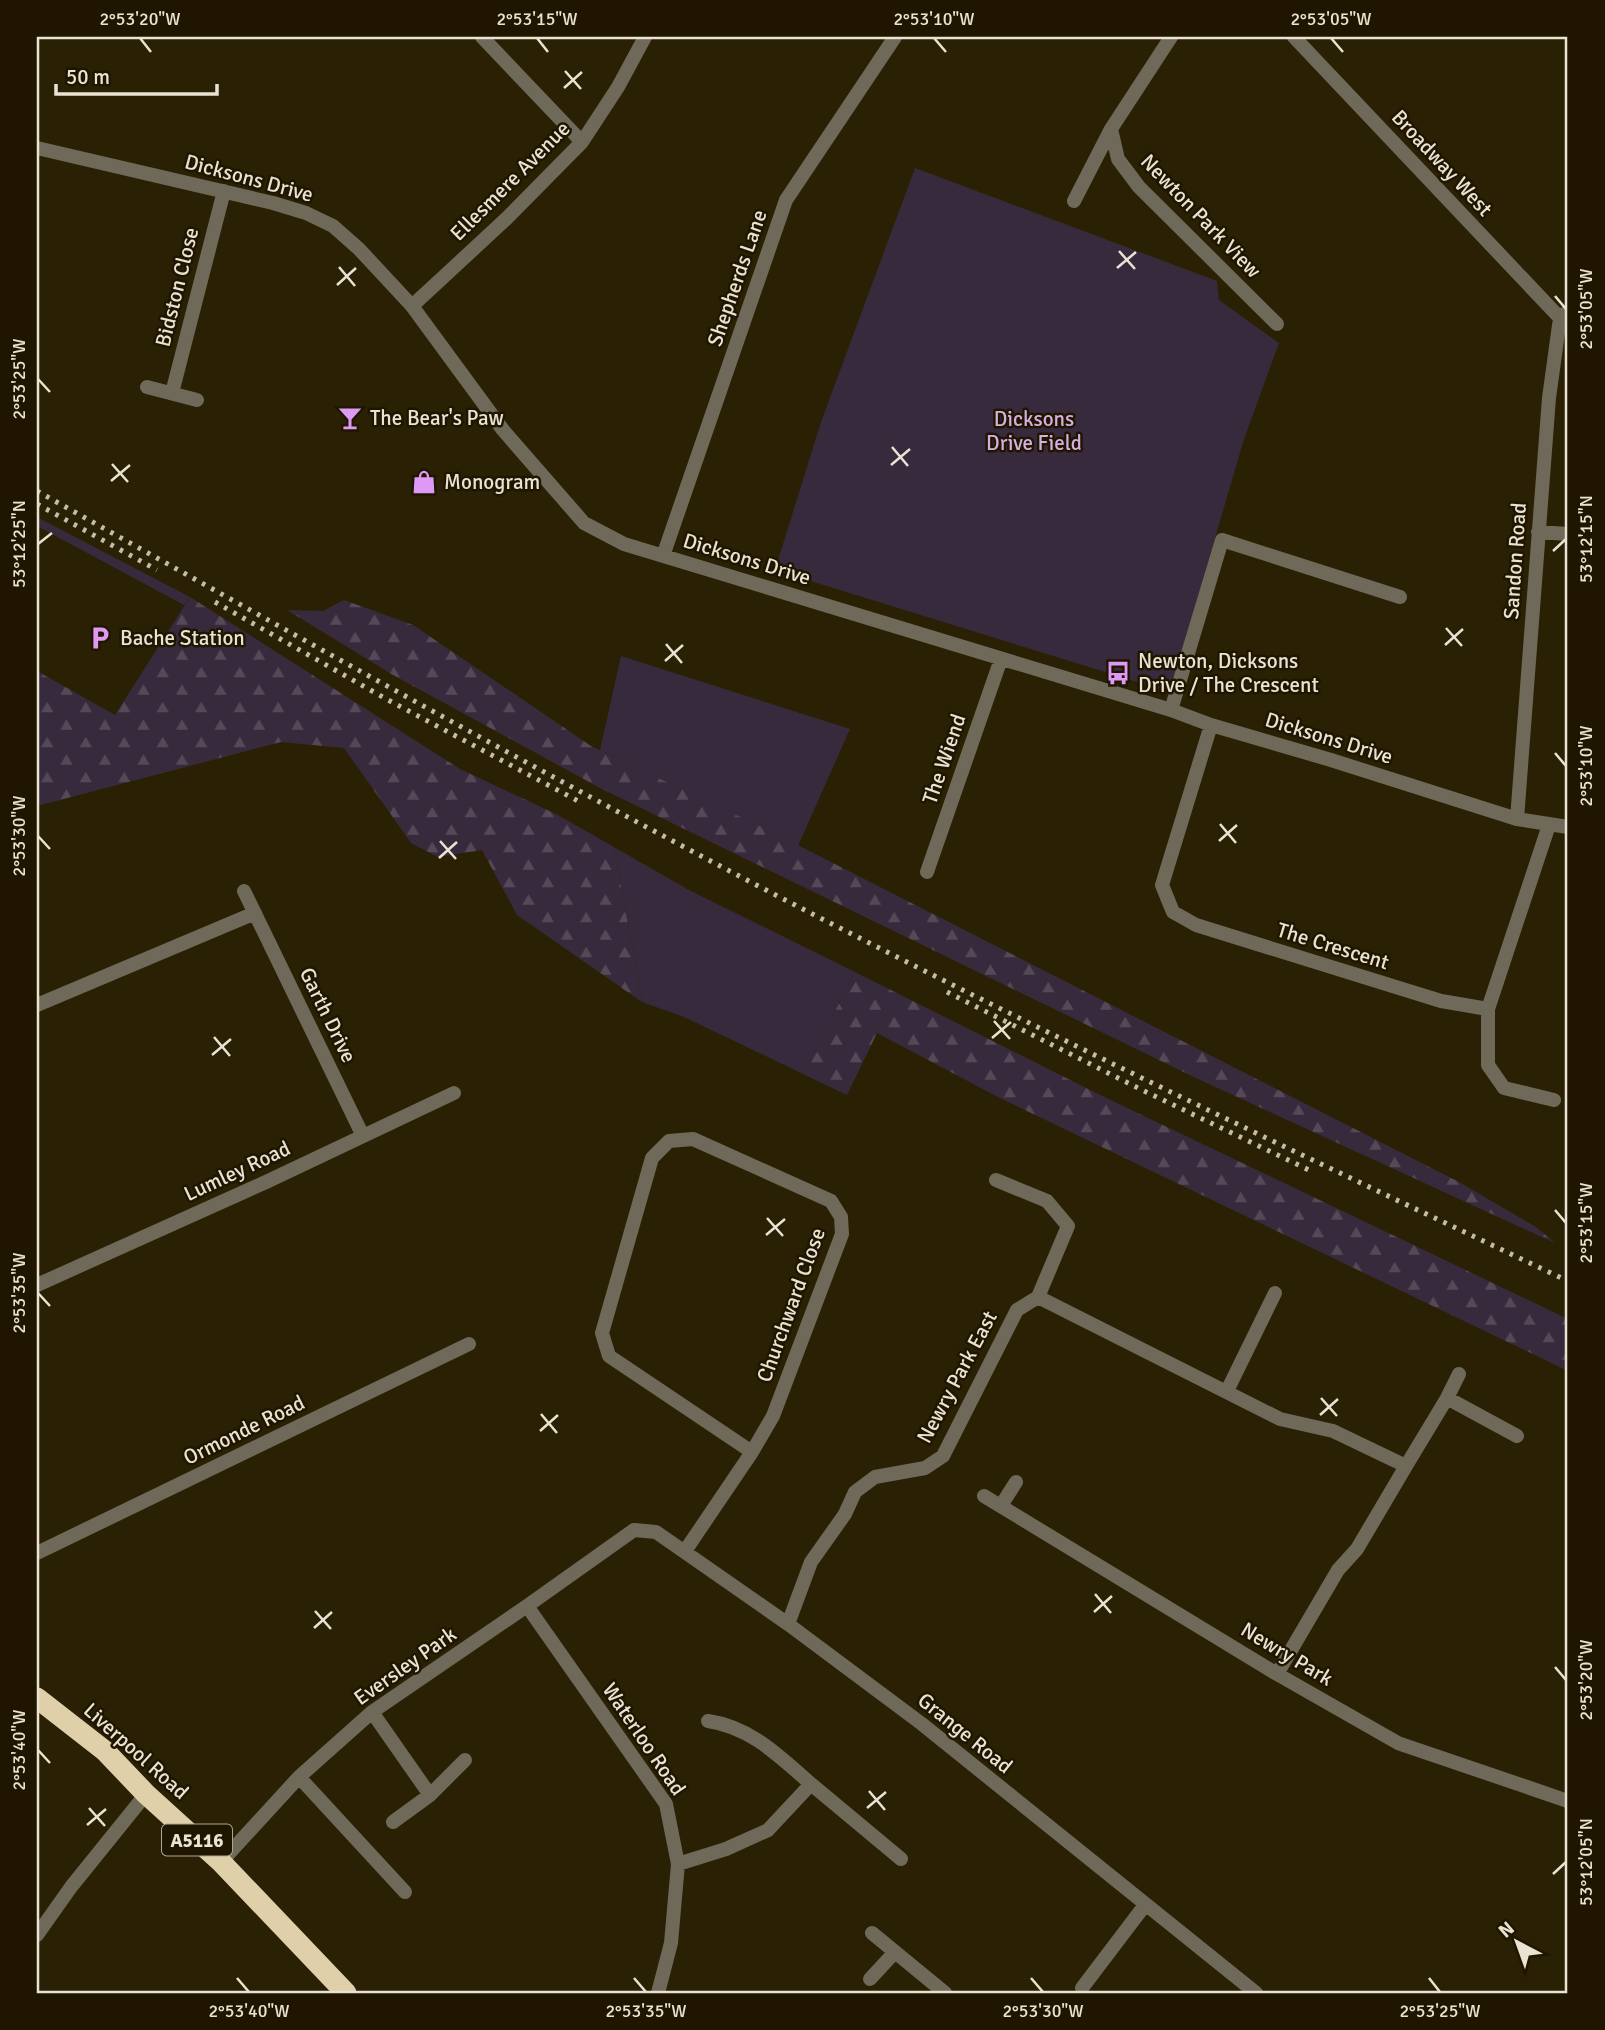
<svg xmlns="http://www.w3.org/2000/svg" width="1605" height="2030" font-family="Signika,sans-serif">
  <defs>
    <pattern id="forest-firs" width="22" height="20" patternUnits="userSpaceOnUse" patternTransform="scale(1.75)"><rect width="22" height="20" fill="#382a3d"/><path d="M5 1l3.5 6h-7zM16 11l3.5 6h-7z" fill="#554958"/></pattern>
  </defs>
  <rect width="100%" height="100%" fill="#2a2004"/>
  <path fill="#382a3d" d="M915 168 1217 281 1219 300 1279 343 1244 439 1170 692 775 570 821 422Z
    M37 517 190 597 184 605 37 526Z
    M621 656 850 729 798 846 600 750Z
    M614 847 689 890 855 972 803 1074 684 1017 642 1002Z"/>
  <path fill="url(#forest-firs)" d="M190 597 460 769 556 814 614 847 642 1002 517 915 482 850 438 857 411 843 344 748 281 742 37 806V671L115 715Z
    M344 600 413 625 591 746 770 831 1459 1182 1536 1227 1555 1243 1196 1078 602 789 393 675 287 610 323 611Z
    M855 972 1100 1095 1568 1319V1371L998 1097 877 1033 847 1095 803 1074Z"/>
  <g fill="none" stroke-linecap="round" stroke-linejoin="round">
    <path stroke="#6f695a" stroke-width="14" d="M482 37 582 142
      M1294 37 1560 318
      M1111 129 1118 159 1139 187 1277 324
      M37 148 273 203 306 213 333 226 359 249 412 306 503 430 584 523 624 544 1171 710 1211 725 1331 760 1517 819 1568 827
      M1074 201 1111 129 1171 37
      M412 306 506 219 582 142 618 87 645 37
      M147 387 197 400
      M172 393 224 191
      M1538 532 1568 534
      M663 556 786 200 895 37
      M1171 710 1222 540 1400 597
      M1211 725 1162 885 1173 912 1196 925 1441 1001 1488 1009 1549 825
      M1517 819 1549 398 1560 318 1568 311
      M927 872 1001 659
      M244 891 363 1136
      M37 1005 255 913
      M1488 1009V1065L1504 1088 1554 1100
      M996 1180 1047 1201 1068 1226 1038 1297
      M37 1285 266 1182 454 1093
      M1227 1391 1275 1293
      M1447 1398 1517 1436
      M1406 1466 1447 1398 1459 1374
      M984 1496 1277 1674 1398 1743 1568 1801
      M1002 1504 1016 1482
      M685 1551 752 1452 773 1416 842 1234 841 1217 831 1201 693 1139 669 1141 652 1158 602 1333 609 1356 752 1452
      M37 1553 469 1344
      M527 1606 666 1804 678 1864 671 1943 658 1993
      M788 1624 811 1562 845 1514 855 1492 875 1477 925 1468 943 1456 1017 1310 1038 1297 1280 1419 1333 1431 1406 1466 1357 1549 1338 1570 1277 1674
      M372 1712 430 1795
      M708 1721C751 1727 780 1757 811 1784
      M299 1777 405 1892
      M393 1822 430 1795 465 1760
      M221 1862 299 1777 372 1712 527 1606 634 1530 656 1532 788 1624 922 1724 1256 1993
      M678 1864 726 1849 768 1830 811 1784 901 1859
      M872 1933 945 1993
      M37 1935 71 1887 146 1794
      M870 1979 895 1952
      M1082 1988 1145 1905"/>
    <path stroke="#dfd0aa" stroke-width="21" d="M37 1698 105 1751 146 1794 221 1862 346 1993"/>
    <path stroke="#c4bdab" stroke-width="5" stroke-dasharray="3.5 7" stroke-linecap="butt" d="M37 491C279 626 520 762 766 890 1030 1027 1299 1154 1568 1281
      M37 504 157 570
      M215 602 388 700 580 802
      M947 992 1138 1088 1311 1171"/>
  </g>
  <path fill="none" stroke="#e9e3d3" stroke-width="2.5" d="M140 38 151 52M537 38 548 52M934 38 946 52M1331 38 1343 52M565 71 581 89M564 88 582 72M1119 251 1135 269M339 267 355 286M1117 268 1136 252M337 285 356 268M1555 296 1566 309M38 379 50 392M892 447 908 466M112 464 128 482M891 465 910 449M111 481 130 465M38 544 52 533M1553 551 1566 539M1446 628 1462 646M666 644 682 663M1445 645 1463 629M665 661 683 645M1555 753 1566 766M1220 824 1236 843M38 836 50 849M440 841 456 859M1219 841 1237 825M439 858 457 842M994 1021 1010 1039M214 1037 230 1056M992 1038 1011 1022M212 1055 231 1039M1555 1210 1566 1223M767 1218 783 1236M766 1235 785 1219M38 1293 50 1306M1321 1398 1337 1416M541 1414 557 1433M1320 1415 1338 1399M540 1431 558 1415M1095 1594 1111 1613M315 1611 331 1629M1094 1612 1112 1596M314 1628 332 1612M1555 1667 1566 1680M38 1750 50 1763M869 1791 885 1810M89 1808 105 1826M867 1808 886 1792M87 1825 106 1809M1553 1874 1566 1862M237 1978 249 1992M634 1978 646 1992M1031 1978 1043 1992M1429 1978 1440 1992"/>
  <defs>
    <g id="bar-bare" transform="scale(1.89)"><path d="M-6-5H6L.8 .8V4.5H3.5V6h-7V4.5H-.8V.8Z" fill="#dd99f3" stroke="#201600" stroke-width="2.5" paint-order="stroke"/></g>
    <g id="shop-bare" transform="scale(1.89)"><path d="M-5-2.5h2.3a2.7 3.5 0 0 1 5.4 0H5L5.5 6h-11ZM-1.5-2.5h3a1.5 2.3 0 0 0-3 0Z" fill="#dd99f3" stroke="#201600" stroke-width="2.5" paint-order="stroke"/></g>
    <g id="parking-bare" transform="scale(1.89)"><path d="M-3.5-5.5H1a3.5 3.5 0 0 1 0 7H-1V5.5H-3.5ZM-1-3.4V-.6H.8a1.4 1.4 0 0 0 0-2.8Z" fill="#dd99f3" stroke="#201600" stroke-width="2.5" paint-order="stroke"/></g>
    <g id="bus-bare" transform="scale(1.89)"><path d="M-5-6H5V4H4V6H2V4H-2V6H-4V4H-5ZM-3.5-4V0h7V-4ZM-3.5 1.2v1.5H-2V1.2ZM2 1.2v1.5H3.5V1.2Z" fill="#dd99f3" stroke="#201600" stroke-width="2.5" paint-order="stroke"/></g>
  </defs>
  <g fill-rule="evenodd">
    <use href="#bar-bare" x="350" y="418"/>
    <use href="#shop-bare" x="424" y="482"/>
    <use href="#parking-bare" x="100" y="638"/>
    <use href="#bus-bare" x="1118" y="673"/>
  </g>
  <g text-anchor="middle" stroke-width="5" stroke-linejoin="round" paint-order="stroke">
    <rect fill="#201600" stroke="#ada694" stroke-width="2" x="162" y="1824.5" width="70" height="31" rx="5"/>
    <g font-size="19" font-weight="bold" fill="#e9e3d3">
      <text x="197" y="1847">A5116</text>
    </g>
    <g font-size="21" fill="#e9e3d3" stroke="#201600">
      <text transform="translate(1442 163) rotate(47)" y="7">Broadway West</text>
      <text transform="translate(249 178) rotate(15)" y="7">Dicksons Drive</text>
      <text transform="translate(510 181) rotate(-45)" y="7">Ellesmere Avenue</text>
      <text transform="translate(1201 216) rotate(46)" y="7">Newton Park View</text>
      <text transform="translate(737 278) rotate(-71)" y="7">Shepherds Lane</text>
      <text transform="translate(177 287) rotate(-76)" y="7">Bidston Close</text>
      <text transform="translate(747 559) rotate(17)" y="7">Dicksons Drive</text>
      <text transform="translate(1515 561) rotate(-86)" y="7">Sandon Road</text>
      <text transform="translate(1329 738) rotate(17)" y="7">Dicksons Drive</text>
      <text transform="translate(944 759) rotate(-71)" y="7">The Wiend</text>
      <text transform="translate(1333 946) rotate(17)" y="7">The Crescent</text>
      <text transform="translate(328 1015) rotate(64)" y="7">Garth Drive</text>
      <text transform="translate(237 1171) rotate(-25)" y="7">Lumley Road</text>
      <text transform="translate(791 1305) rotate(-70)" y="7">Churchward Close</text>
      <text transform="translate(957 1377) rotate(-62)" y="7">Newry Park East</text>
      <text transform="translate(244 1430) rotate(-26)" y="7">Ormonde Road</text>
      <text transform="translate(1287 1654) rotate(31)" y="7">Newry Park</text>
      <text transform="translate(405 1666) rotate(-35)" y="7">Eversley Park</text>
      <text transform="translate(965 1733) rotate(39)" y="7">Grange Road</text>
      <text transform="translate(644 1739) rotate(56)" y="7">Waterloo Road</text>
      <text transform="translate(136 1751) rotate(42)" y="7">Liverpool Road</text>
    </g>
    <g font-size="21" fill="#e9e3d3" stroke="#201600" text-anchor="start">
      <text x="370" y="425">The Bear's Paw</text>
      <text x="444" y="489">Monogram</text>
      <text x="120" y="645">Bache Station</text>
      <text x="1138" y="668">Newton, Dicksons<tspan x="1138" dy="24">Drive / The Crescent</tspan></text>
    </g>
    <g font-size="21" fill="#d5afe2" stroke="#201600">
      <text x="1034" y="426">Dicksons<tspan x="1034" dy="24">Drive Field</tspan></text>
    </g>
  </g>
  <rect width="1605" height="2030" fill="none" stroke="#201600" stroke-width="77"/>
  <g transform="translate(1517 1942) rotate(319)" stroke="#201600" stroke-width="5" paint-order="stroke">
  <path d="M0-5L12 26L0 18L-12 26Z" fill="#e9e3d3"/>
  <text y="-10" font-size="19" font-weight="bold" text-anchor="middle" fill="#e9e3d3">N</text>
  </g>
  <path d="M56 84v10h161v-10" fill="none" stroke="#e9e3d3" stroke-width="3.5"/>
  <text x="66" y="84" font-size="21" fill="#e9e3d3" stroke="#201600" stroke-width="5" paint-order="stroke">50 m</text>
  <rect x="38" y="38" width="1528" height="1954" fill="none" stroke="#e9e3d3" stroke-width="2.5"/>
  <g font-size="18" text-anchor="middle" fill="#e9e3d3">
    <text x="140" y="25">2°53'20"W</text>
    <text x="537" y="25">2°53'15"W</text>
    <text x="934" y="25">2°53'10"W</text>
    <text x="1331" y="25">2°53'05"W</text>
    <text transform="translate(1586 309) rotate(-90)" y="6">2°53'05"W</text>
    <text transform="translate(19 379) rotate(-90)" y="6">2°53'25"W</text>
    <text transform="translate(1586 539) rotate(-90)" y="6">53°12'15"N</text>
    <text transform="translate(19 544) rotate(-90)" y="6">53°12'25"N</text>
    <text transform="translate(1586 766) rotate(-90)" y="6">2°53'10"W</text>
    <text transform="translate(19 836) rotate(-90)" y="6">2°53'30"W</text>
    <text transform="translate(1586 1223) rotate(-90)" y="6">2°53'15"W</text>
    <text transform="translate(19 1293) rotate(-90)" y="6">2°53'35"W</text>
    <text transform="translate(1586 1680) rotate(-90)" y="6">2°53'20"W</text>
    <text transform="translate(19 1750) rotate(-90)" y="6">2°53'40"W</text>
    <text transform="translate(1586 1862) rotate(-90)" y="6">53°12'05"N</text>
    <text x="249" y="2017">2°53'40"W</text>
    <text x="646" y="2017">2°53'35"W</text>
    <text x="1043" y="2017">2°53'30"W</text>
    <text x="1440" y="2017">2°53'25"W</text>
  </g>
</svg>
